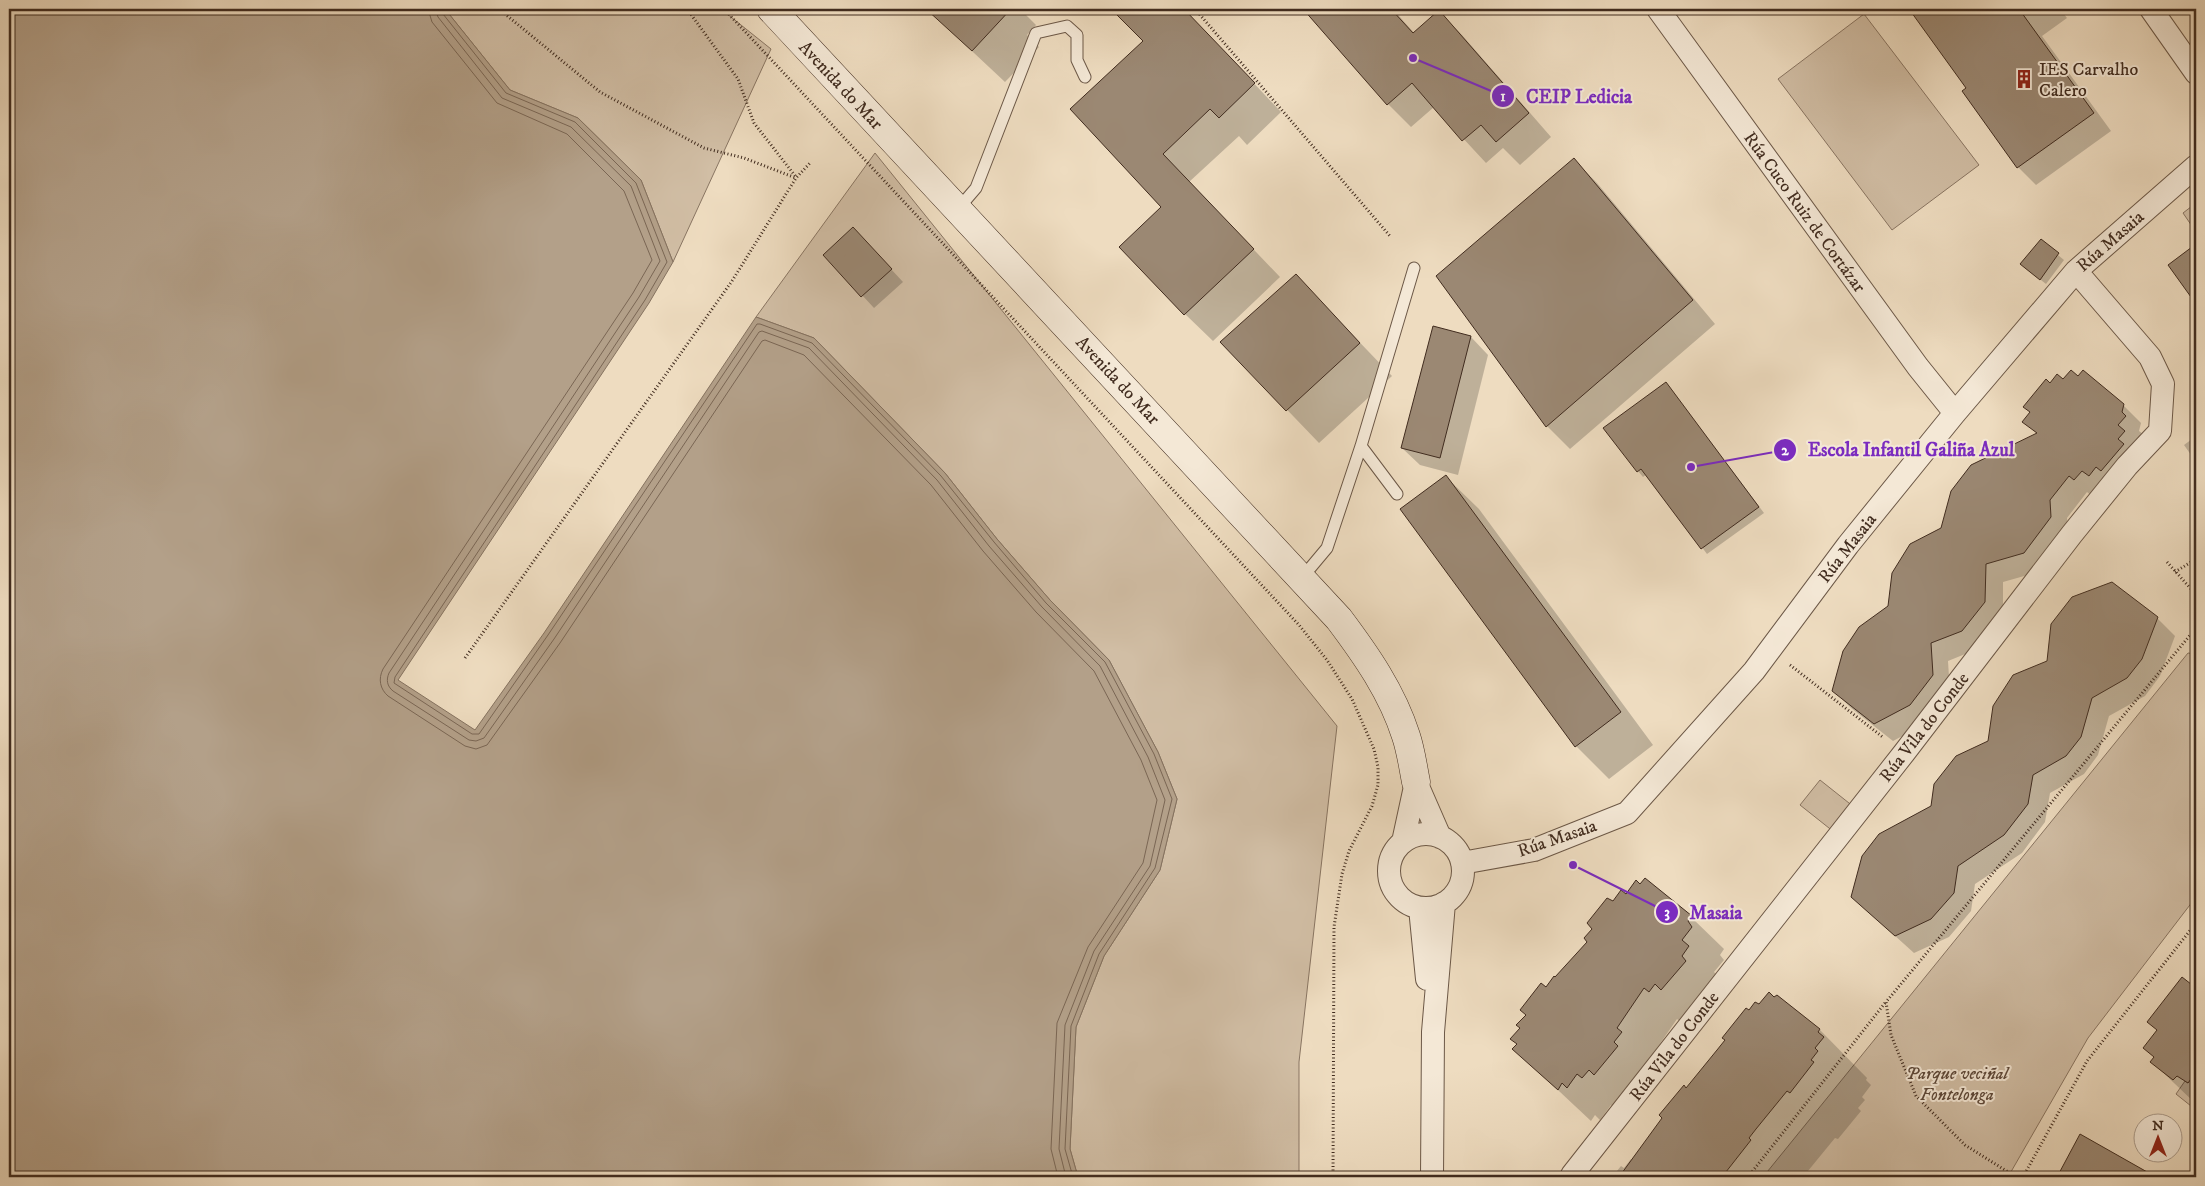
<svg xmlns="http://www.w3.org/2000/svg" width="2205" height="1186" font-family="'IM FELL DW Pica',serif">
  <rect width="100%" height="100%" fill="#eedcc0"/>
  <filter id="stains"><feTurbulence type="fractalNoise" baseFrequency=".004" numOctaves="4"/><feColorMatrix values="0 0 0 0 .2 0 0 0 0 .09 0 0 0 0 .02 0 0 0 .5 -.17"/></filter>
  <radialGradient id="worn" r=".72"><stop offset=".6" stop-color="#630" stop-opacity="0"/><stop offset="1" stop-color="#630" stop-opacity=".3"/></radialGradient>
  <path fill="#d1bea5" stroke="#897562" d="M445 9H721L771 49 673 262 641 180 578 118 510 90Z
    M1864 14 1979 165 1892 230 1778 79Z
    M875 153 1337 726 1299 1062V1177H1078L1070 1149 1076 1027 1104 956 1160 870 1177 799 1158 752 1109 660 1050 600 997 539 945 473 814 338 756 317Z
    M2196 203V232L2183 213Z
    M2188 653 2196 654V897L2088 1038 2008 1177H1763Z
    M1820 780 1854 807 1834 832 1800 805Z
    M2196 1072V1110L2176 1094 2185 1081 2188 1083Z"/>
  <path fill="#b3a089" stroke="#85725f" d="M9 9H445L510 90 578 118 641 180 673 262 649 303 398 680 475 730 544 633 756 317 814 338 945 473 997 539 1050 600 1109 660 1158 752 1177 799 1160 870 1104 956 1076 1027 1070 1149 1078 1177H9Z"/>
  <path fill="#0003" d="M927 9H1020L1036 25 1027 35 1039 47 1005 82Z
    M1113 9H1184L1281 112 1247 145 1239 136 1189 182 1280 277 1213 341 1185 314 1163 207 1145 41Z
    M1322 9H1393L1414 33 1439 12 1462 35 1551 137 1520 165 1503 148 1486 163 1434 107 1411 127 1388 104 1312 17Z
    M1911 9H2060L2067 18 2042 36 2111 131 2036 185 2018 167 1968 88Z
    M1574 160 1597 183 1715 324 1570 449 1547 426Z
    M865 241 903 282 874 308 825 255Z
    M2041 241 2064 260 2046 284 2027 269Z
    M2196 245V302L2170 265Z
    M1296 276 1392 376 1319 443 1222 342Z
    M1471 337 1488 355 1458 475 1420 465 1402 448Z
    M2063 381 2123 405 2141 423 2139 431 2143 434 2093 497 2087 492 2067 518 2069 535 2042 571 2003 582V620L1980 648 1948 661 1950 693 1927 723 1893 741 1851 708 1833 690 1942 528 2037 434 2024 422 2031 413 2024 407 2051 384Z
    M1666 383 1764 513 1707 554 1647 474 1643 477 1638 471Z
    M2196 436V462L2184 445Z
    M1446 477 1479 509 1653 745 1609 779 1576 746 1402 509Z
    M2157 618 2175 636 2160 676 2145 696 2109 716 2098 755 2084 774 2050 793 2045 822 2022 853 1975 884 1971 911 1949 937 1914 953 1852 897 1989 742Z
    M1626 896 1691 917 1724 949 1720 955 1724 960 1714 972 1721 979 1683 1024 1677 1019 1615 1109 1611 1105 1600 1120 1595 1115 1591 1121 1514 1049 1518 1045 1512 1039 1521 1029 1546 989 1589 942 1614 903Z
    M2196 982V1104L2152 1062 2155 1058 2145 1048 2158 1031 2149 1022Z
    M1777 996 1820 1030 1867 1078 1866 1080 1871 1085 1862 1097 1865 1100 1858 1108 1861 1111 1838 1139 1835 1138 1803 1177H1612L1621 1166 1624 1168 1631 1159 1633 1161 1749 1012Z
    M2081 1136 2153 1177H2065L2060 1173Z"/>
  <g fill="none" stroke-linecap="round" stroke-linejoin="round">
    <path stroke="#7a6654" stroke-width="1" d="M428 9 432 22 497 103 567 134 624 191 652 260 633 293 383 669C378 679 380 689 388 696L465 746 476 749 487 745 560 643 762 341 765 340 804 355 931 485 983 551 1036 612 1094 671 1141 760 1157 800 1143 863 1088 947 1057 1023 1051 1149 1058 1177
      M435 9 438 17 502 98 571 127 631 186 660 261 639 297 389 673C386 680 387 686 393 691L469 740 476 741 484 738 554 639 759 332 762 331 809 348 937 480 989 546 1042 607 1100 666 1148 757 1165 800 1150 866 1094 951 1065 1025 1059 1149 1066 1177
      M442 9 443 14 506 93 575 122 636 183 667 262 645 300 395 677 394 683 472 734H479L548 635 757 324H760L812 343 941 476 994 542 1046 603 1105 662 1154 754 1172 799 1155 868 1099 954 1071 1026 1065 1149 1073 1177"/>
  </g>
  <path fill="#9b8873" stroke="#412c1f" d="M926 9H1011L972 51Z
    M1111 9H1184L1255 83 1219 118 1210 109 1163 154 1254 249 1184 315 1119 247 1161 207 1070 109 1143 41Z
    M1303 9H1391L1413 33 1439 10 1529 113 1496 142 1481 125 1462 141 1412 83 1387 105Z
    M1909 9H2019L2094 113 2017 168 1962 91 1966 88Z
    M1574 158 1693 300 1546 427 1436 276Z
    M853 227 892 269 861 297 823 255Z
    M2041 239 2059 253 2040 280 2020 264Z
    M2196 244V304L2168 265Z
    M1296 274 1360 343 1286 411 1220 342Z
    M1433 326 1471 336 1440 458 1401 448Z
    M2071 370 2078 376 2083 370 2124 404 2122 412 2126 416 2118 425 2125 431 2118 439 2124 444 2101 471 2096 467 2089 476 2082 471 2074 480 2069 476 2050 500 2051 517 2024 553 1986 564 1985 602 1962 631 1931 643 1933 675 1910 705 1874 724 1832 691 1843 651 1859 627 1888 606 1892 573 1910 544 1941 528 1951 491 1971 465 2037 433 2022 422 2030 412 2023 407 2046 379 2050 383 2057 374 2063 379Z
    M1666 382 1759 507 1701 549 1641 469 1637 472 1603 428Z
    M1446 475 1621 712 1575 747 1400 509Z
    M2112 582 2158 617 2142 659 2127 678 2092 698 2081 737 2066 756 2033 775 2028 804 2004 835 1958 866 1954 893 1931 919 1895 936 1851 897 1862 856 1879 834 1931 806 1934 784 1956 756 1988 741 1993 706 2013 675 2047 661 2051 624 2072 597Z
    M1645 878 1692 916 1688 921 1692 927 1682 940 1689 946 1682 956 1686 961 1661 990 1655 984 1649 992 1644 988 1617 1028 1622 1032 1614 1042 1618 1046 1594 1075 1589 1070 1582 1078 1577 1074 1567 1088 1562 1083 1558 1090 1512 1049 1517 1044 1510 1039 1520 1028 1516 1025 1526 1015 1520 1010 1541 983 1546 987 1554 976 1555 977 1587 942 1584 938 1592 929 1587 923 1607 898 1613 901 1621 890 1626 894 1636 880 1640 884Z
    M2182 977 2196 988V1072L2188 1083 2177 1076 2173 1080 2150 1062 2154 1057 2143 1048 2157 1030 2147 1022Z
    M1769 992 1774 997 1777 995 1820 1029 1818 1032 1824 1037 1815 1048 1818 1051 1811 1060 1814 1062 1790 1093 1787 1091 1756 1129 1749 1138 1751 1140 1722 1177H1619L1662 1118 1659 1115 1684 1085 1686 1088 1717 1050 1725 1040 1722 1038 1746 1008 1749 1010 1755 1002 1759 1004Z
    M2080 1134 2156 1177H2057Z"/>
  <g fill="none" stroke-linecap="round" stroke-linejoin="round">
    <g stroke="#6c5847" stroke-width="13">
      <path id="lane" d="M958 209 976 188 1036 33 1067 26 1077 35V60L1085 77
        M1361 446 1397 494
        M1301 579 1327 548 1361 446 1414 268"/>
    </g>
    <g stroke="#6c5847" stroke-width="24">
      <path id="street" d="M1658 9 1918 367 1955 413
        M2151 9 2196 73
        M1416 782 1440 837
        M1389 871a37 37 0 1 1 74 0a37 37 0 1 1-74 0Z
        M1403 842 1416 782
        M1462 863 1534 850 1627 813 1754 671 1848 545 1955 413 2076 271 2196 166
        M1420 908 1427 979
        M1572 1175 1904 753 2072 534 2127 466 2160 431 2163 384 2150 357 2076 271
        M1432 1177 1433 1032 1444 903"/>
    </g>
    <g stroke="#412c1f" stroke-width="29">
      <path id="secondary" d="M771 9 1339 619C1366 655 1392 692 1406 736 1411 751 1413 767 1416 782"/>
    </g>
    <path stroke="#412c1f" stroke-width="3" stroke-dasharray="1 2.5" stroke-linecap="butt" d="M499 9 600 92 704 148 744 158 796 178
      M687 9 738 79 754 123 796 177
      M724 9 1299 625 1327 660 1352 699 1374 749 1378 767V785L1372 806 1349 851 1342 874 1334 927 1333 1177
      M1195 9 1390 236
      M2167 562 2192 590 2196 598
      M2175 572 2196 559
      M465 658 732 281 796 178 811 162
      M1790 665 1884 738
      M1748 1177 1885 1003
      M2016 1177 1965 1145 1916 1096 1891 1035 1886 1002 2196 628
      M2023 1177 2087 1061 2196 923"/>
    <use href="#lane" stroke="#f4e8d6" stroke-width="11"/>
    <use href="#street" stroke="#f4e8d6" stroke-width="22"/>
    <use href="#secondary" stroke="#f4e8d6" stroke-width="28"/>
  </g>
  <defs>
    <g id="building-bare" transform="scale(1.5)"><path d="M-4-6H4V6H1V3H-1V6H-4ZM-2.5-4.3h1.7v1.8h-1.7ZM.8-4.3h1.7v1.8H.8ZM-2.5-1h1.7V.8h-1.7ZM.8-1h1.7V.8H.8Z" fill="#8f2418" stroke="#f4e8d6" stroke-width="2.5" paint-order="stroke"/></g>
  </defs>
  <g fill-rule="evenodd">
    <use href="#building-bare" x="2024" y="79"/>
  </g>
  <g text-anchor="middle" stroke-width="4" stroke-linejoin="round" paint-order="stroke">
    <g font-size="18" fill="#412c1f" stroke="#f4e8d6" text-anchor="start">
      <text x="2039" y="75">IES Carvalho<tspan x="2039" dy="21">Calero</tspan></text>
    </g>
    <g font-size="18" fill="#412c1f" stroke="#f4e8d6">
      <text transform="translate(841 85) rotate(47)" y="6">Avenida do Mar</text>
      <text transform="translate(1805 212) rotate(54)" y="6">Rúa Cuco Ruiz de Cortázar</text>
      <text transform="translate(2110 241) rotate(-41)" y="6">Rúa Masaia</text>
      <text transform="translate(1118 380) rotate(47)" y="6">Avenida do Mar</text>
      <text transform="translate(1847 548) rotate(-52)" y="6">Rúa Masaia</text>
      <text transform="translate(1924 727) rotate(-52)" y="6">Rúa Vila do Conde</text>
      <text transform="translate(1557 838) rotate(-19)" y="6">Rúa Masaia</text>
      <text transform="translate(1674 1046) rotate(-52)" y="6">Rúa Vila do Conde</text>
    </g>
    <g font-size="18" font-style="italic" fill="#5e493a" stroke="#f4e8d6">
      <text x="1957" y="1079">Parque veciñal<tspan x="1957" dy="21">Fontelonga</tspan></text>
    </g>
  </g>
  <path fill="none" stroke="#7b2cbf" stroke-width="2" d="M1413 58L1503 96M1691 467L1785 450M1573 865L1667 912"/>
  <g fill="#7b2cbf" stroke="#f4e8d6" stroke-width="2">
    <circle cx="1413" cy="58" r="5"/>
    <circle cx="1691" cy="467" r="5"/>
    <circle cx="1573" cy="865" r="5"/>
    <circle cx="1503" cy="96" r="12"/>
    <circle cx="1785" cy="450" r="12"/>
    <circle cx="1667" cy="912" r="12"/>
  </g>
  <g font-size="15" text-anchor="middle" font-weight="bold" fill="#fff">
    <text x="1503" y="101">1</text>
    <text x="1785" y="455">2</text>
    <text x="1667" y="917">3</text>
  </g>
  <g font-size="19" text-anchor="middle" font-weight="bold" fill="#7b2cbf" stroke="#f4e8d6" stroke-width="4" stroke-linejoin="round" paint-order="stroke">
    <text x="1579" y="103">CEIP Ledicia</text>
    <text x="1911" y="456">Escola Infantil Galiña Azul</text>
    <text x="1716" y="919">Masaia</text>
  </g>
  <rect width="2205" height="1186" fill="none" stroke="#eedcc0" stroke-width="30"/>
  <rect x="10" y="10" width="2185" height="1166" fill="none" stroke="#412c1f" stroke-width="2.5"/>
  <rect x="15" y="15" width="2175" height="1156" fill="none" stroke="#412c1f"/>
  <g transform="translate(2158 1138)"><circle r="24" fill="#f4e8d6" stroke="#ac9d8d"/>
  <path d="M0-4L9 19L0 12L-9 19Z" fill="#8f2418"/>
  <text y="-8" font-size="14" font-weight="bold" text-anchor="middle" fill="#412c1f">N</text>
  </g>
  <rect width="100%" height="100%" filter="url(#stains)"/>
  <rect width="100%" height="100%" fill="url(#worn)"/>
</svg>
